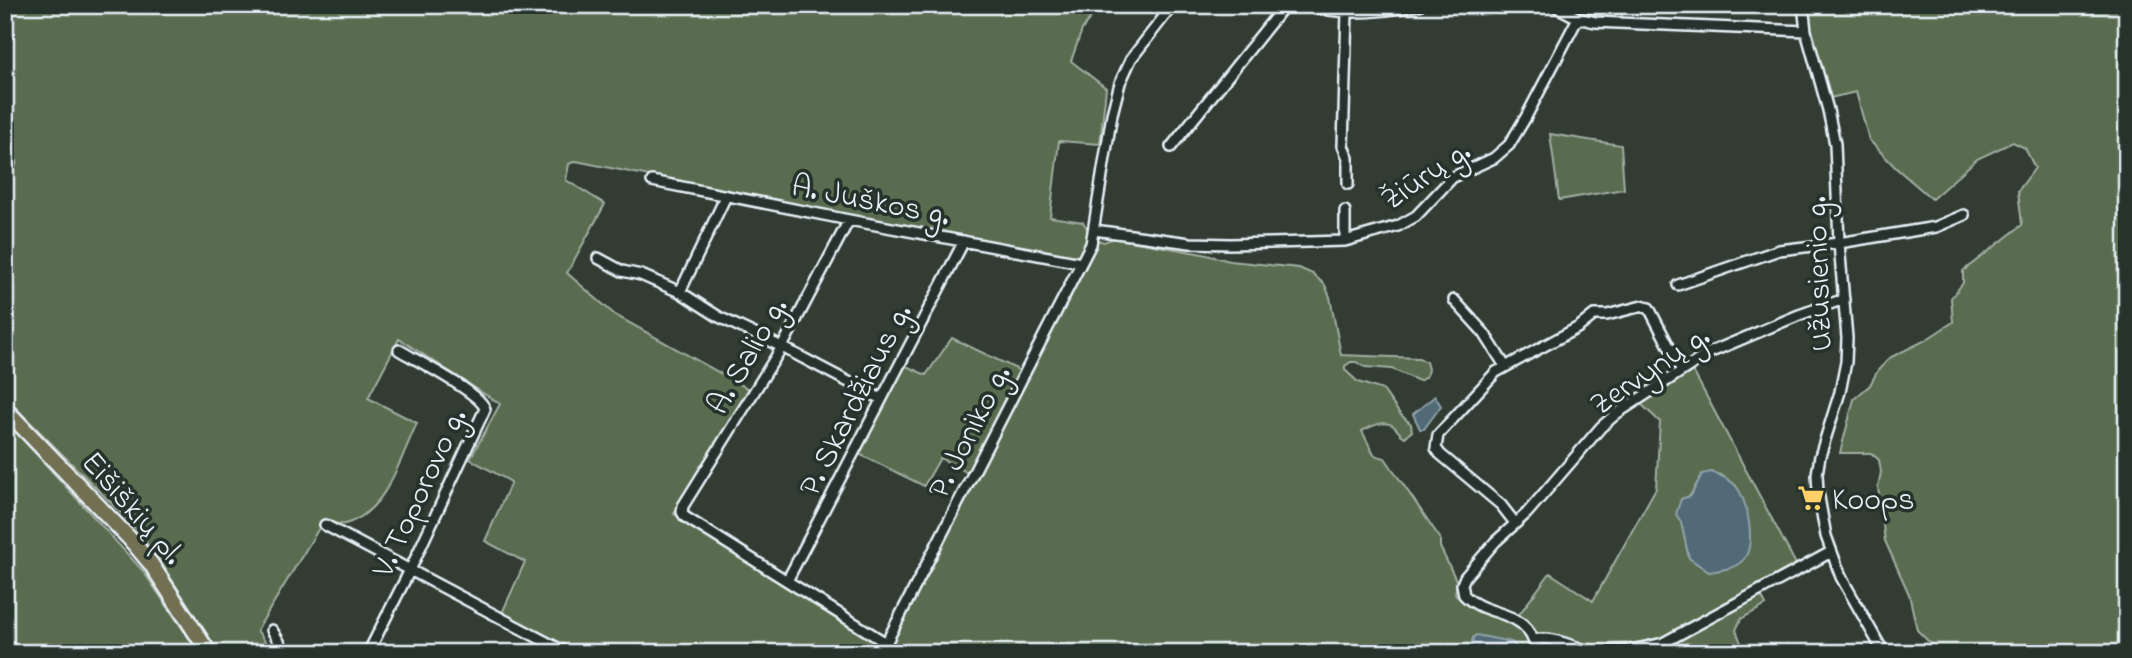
<svg xmlns="http://www.w3.org/2000/svg" width="2132" height="658" font-family="'Indie Flower',sans-serif">
  <rect width="100%" height="100%" fill="#323c33"/>
  <filter id="ink" filterUnits="userSpaceOnUse"><feTurbulence type="fractalNoise" baseFrequency=".0143" numOctaves="2"/><feDisplacementMap in="SourceGraphic" scale="14" xChannelSelector="R" yChannelSelector="G"/><feConvolveMatrix kernelMatrix="1 2 1 2 8 2 1 2 1" color-interpolation-filters="sRGB"/></filter>
  <g filter="url(#ink)">
    <path fill="#5a6c4f" stroke="#a1aea4" stroke-width="2" fill-rule="evenodd" d="M5 5H1099L1082 30 1071 61 1106 88 1100 144 1059 141 1050 217 1083 222 1089 231V237L1104 242 1114 238 1203 254 1230 261 1299 268 1313 274 1325 285 1330 297 1341 355 1419 358 1426 362 1428 369 1426 377 1419 381 1392 369 1365 367 1356 362H1351L1345 366V370L1358 382 1383 390 1400 414 1411 424 1412 431 1405 437C1398 434 1398 429 1392 425 1383 420 1370 427 1362 431L1374 455 1385 458 1440 538V547L1457 582 1455 594 1469 604 1515 622 1527 634 1533 653H1514L1515 645 1473 638 1470 653H908L890 642 976 477 940 458 924 486 857 453 904 365 926 375 952 338 1029 375 1087 263 1077 258 787 204 576 161 569 164 566 180 605 204 567 273 615 315 749 389 674 514 882 646 878 653H580L502 613 525 562 485 541 511 482 470 459 500 404 399 339 368 398 417 423C401 457 386 513 345 524 339 525 331 522 324 520L257 630 273 653H219L158 558 131 523 5 397V197L17 161 5 156Z
      M1575 5H1622V18L1577 12Z
      M1809 5H2127V653H2021L2016 647 2007 649 2005 653H1940L1917 630 1909 594 1885 541 1878 487 1881 472 1879 460 1871 453H1840L1854 399 1870 385 1878 370 1891 357 1924 341 1953 322 1951 298 1963 283V271L2022 225 2018 191 2035 168 2025 148 2013 142 1977 159 1932 199 1896 168 1869 140 1856 92 1830 98 1810 26Z
      M1550 134 1621 145 1624 189 1559 200Z
      M1693 371 1797 566 1757 588 1766 605 1741 619 1736 630 1745 653H1543L1534 631 1518 616 1550 573 1593 601 1656 488 1660 422 1639 402ZM1711 472 1721 475 1736 486 1746 512 1749 526 1734 566 1709 572 1689 558 1681 522V499L1690 496 1699 480Z
      M5 420 143 571 199 653H5Z"/>
    <path fill="#516b76" stroke="#8da1aa" stroke-width="2" d="M1435 396 1441 406 1424 429H1420L1413 414Z
      M1711 472C1720 475 1729 479 1735 485 1748 499 1756 544 1744 559 1736 569 1721 570 1709 572L1689 558 1681 522 1676 514 1681 499 1691 496 1702 474Z
      M1476 635 1511 642 1515 645 1514 653H1470L1473 638Z"/>
    <g fill="none" stroke-linecap="round" stroke-linejoin="round">
      <g stroke="#e8f1f8" stroke-width="14">
        <path id="minor" d="M1308 5C1342 17 1384 12 1419 5
          M1553 5 1578 18 1595 22 1806 31
          M1803 5 1806 31 1828 110 1835 144 1839 243 1847 338 1846 362 1840 392 1820 456 1817 474 1818 492 1826 536 1841 577 1884 653
          M1347 12 1343 146 1348 158V184
          M1171 147 1285 5
          M652 181 849 220 1081 263
          M849 220 782 347 683 506 682 512 685 517 886 643
          M1094 230 1190 243 1230 244 1345 241 1398 226 1416 216 1453 177 1494 158 1509 145 1526 117 1578 18
          M1345 241V211
          M598 258 622 271 641 275 680 292 719 317 782 347 881 399
          M1678 285 1779 250 1839 243 1936 227 1964 215
          M680 292 726 196
          M1454 300 1484 333 1505 366
          M1515 523 1501 505 1440 454 1436 448 1438 435 1496 372 1579 327 1594 315H1607L1642 306 1649 308 1682 371
          M325 525 567 653
          M788 579 964 241
          M272 630 286 653
          M1534 640C1553 635 1572 648 1592 651 1616 654 1640 649 1663 643L1831 552
          M368 653 410 570 485 409C481 393 416 360 399 350
          M881 653 1091 244 1112 114 1120 83 1131 59 1173 5
          M1537 653C1528 605 1488 620 1464 595L1462 584 1465 577 1495 542 1527 513 1601 427 1616 414 1711 352 1799 315 1844 299"/>
      </g>
      <g stroke="#e8f1f8" stroke-width="19">
        <path id="primary" d="M5 409 130 539 151 564 209 653"/>
      </g>
      <use href="#minor" stroke="#26332d" stroke-width="9"/>
      <use href="#primary" stroke="#716f52" stroke-width="14"/>
    </g>
  </g>
  <defs>
    <g id="supermarket-bare" transform="scale(2.1)"><path d="M-6-5.5h2.5l.6 2H6L4.5 2H-2.5L-4.4-4H-6ZM-1.5 3.2a1.3 1.3 0 1 0 .1 0ZM3 3.2a1.3 1.3 0 1 0 .1 0Z" fill="#ffd166" stroke="#26332d" stroke-width="2.5" paint-order="stroke"/></g>
  </defs>
  <g fill-rule="evenodd">
    <use href="#supermarket-bare" x="1811" y="498"/>
  </g>
  <g text-anchor="middle" stroke-width="7" stroke-linejoin="round" paint-order="stroke">
    <g font-size="32" fill="#e8f1f8" stroke="#26332d">
      <text transform="translate(1425 174) rotate(-34)" y="11">Žiūrų g.</text>
      <text transform="translate(871 199) rotate(11)" y="11">A. Juškos g.</text>
      <text transform="translate(1817 274) rotate(-92)" y="11">Užusienio g.</text>
      <text transform="translate(746 355) rotate(-60)" y="11">A. Salio g.</text>
      <text transform="translate(1649 369) rotate(-34)" y="11">Zervynų g.</text>
      <text transform="translate(854 399) rotate(-63)" y="11">P. Skardžiaus g.</text>
      <text transform="translate(968 431) rotate(-63)" y="11">P. Joniko g.</text>
      <text transform="translate(418 492) rotate(-65)" y="11">V. Toporovo g.</text>
      <text transform="translate(134 507) rotate(49)" y="11">Eišiškių pl.</text>
    </g>
    <g font-size="32" fill="#e8f1f8" stroke="#26332d" text-anchor="start">
      <text x="1832" y="509">Koops</text>
    </g>
  </g>
  <rect width="2132" height="658" fill="none" stroke="#26332d" stroke-width="28"/>
  <rect x="14" y="14" width="2104" height="630" fill="none" stroke="#e8f1f8" stroke-width="2.5" filter="url(#ink)"/>
</svg>
